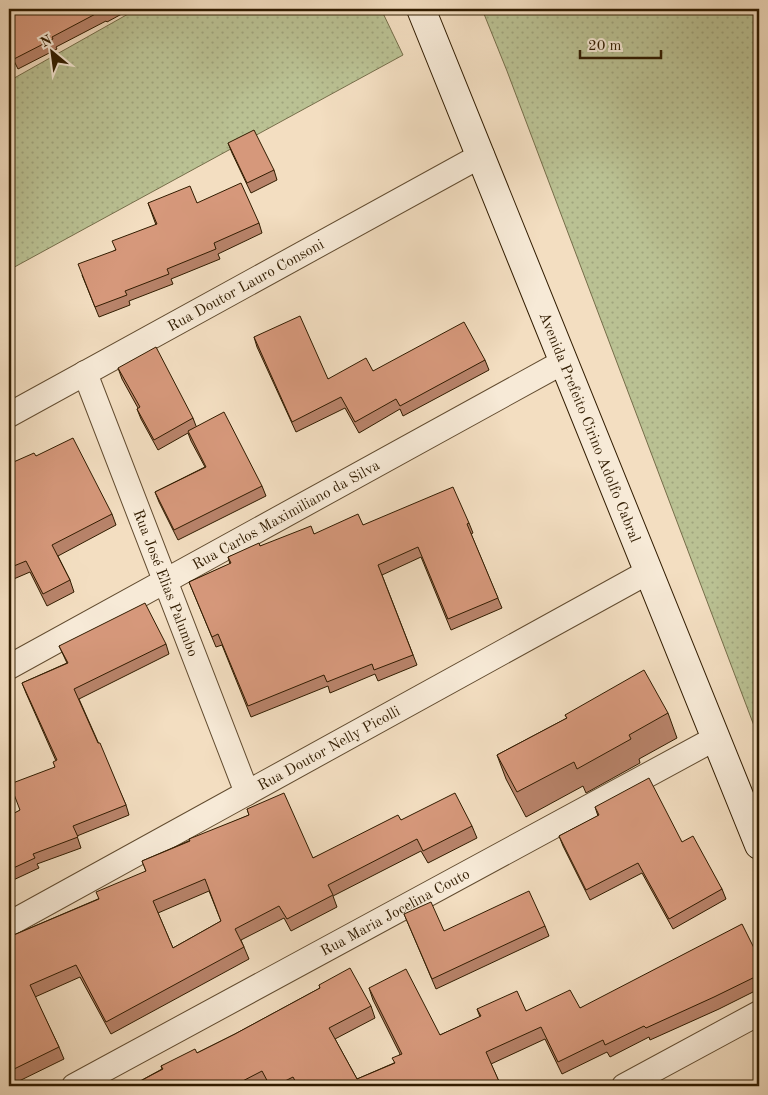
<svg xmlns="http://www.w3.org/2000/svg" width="768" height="1095" font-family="'Old Standard TT',serif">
  <defs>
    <pattern id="grass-dots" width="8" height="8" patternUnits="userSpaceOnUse" patternTransform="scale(1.25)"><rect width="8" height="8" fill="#bac193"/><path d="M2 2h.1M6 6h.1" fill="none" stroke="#a0a57d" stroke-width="1.8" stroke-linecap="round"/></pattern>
  </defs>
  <rect width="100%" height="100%" fill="#f3dec1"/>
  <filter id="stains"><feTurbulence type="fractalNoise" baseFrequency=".004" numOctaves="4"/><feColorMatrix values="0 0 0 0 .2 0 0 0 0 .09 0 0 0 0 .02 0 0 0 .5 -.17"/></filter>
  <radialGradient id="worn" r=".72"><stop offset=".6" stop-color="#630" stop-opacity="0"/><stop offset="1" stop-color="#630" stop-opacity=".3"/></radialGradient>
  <path fill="url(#grass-dots)" stroke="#766e4a" d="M137 9H381L403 55 9 270V81Z
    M482 9H759V739L507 71Z"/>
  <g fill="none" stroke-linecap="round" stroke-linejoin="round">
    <g stroke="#624c30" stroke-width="26">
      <g id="minor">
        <path id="s1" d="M85 373 247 793"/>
        <path id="s2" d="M9 415 482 155"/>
        <path id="s3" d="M9 667 563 362"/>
        <path id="s4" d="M9 924 648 572"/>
        <path id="s5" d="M74 1086 716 738"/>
        <path d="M624 1086 759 1013"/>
      </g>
    </g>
    <g stroke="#311c00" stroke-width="30">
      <g id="secondary">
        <path id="s6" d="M421 9 759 845"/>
      </g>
    </g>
    <use href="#minor" stroke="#f7ead7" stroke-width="24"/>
    <use href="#secondary" stroke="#f7ead7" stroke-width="28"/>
  </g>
  <path fill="#b8836a" stroke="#311c00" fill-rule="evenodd" d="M9 9H131L107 22 106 21 56 47 57 49 18 69 9 51Z
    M228 143 274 170 277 180 251 193 232 153Z
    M148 203H197L259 223 262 233 218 254 220 259 171 279 173 284 129 301 130 305 99 317 82 275 115 250 156 225Z
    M254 337 328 379 373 371 485 360 489 370 403 416 400 409 359 433 345 408 296 432 257 347Z
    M118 368 193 418 196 426 262 486 266 496 178 540 159 502 155 492 205 467 191 441 188 433 158 450 141 419 137 409 138 408 122 379Z
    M36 456 112 514 116 525 58 556 70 580 74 592 47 606 30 572 9 581V464Z
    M469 523 473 533 471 534 502 608 451 630 421 557 382 575 417 665 378 681 375 674 330 693 328 686 251 717 222 645 216 647 189 582 230 564 228 557 260 546 314 534 363 525Z
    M166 644 169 654 79 699 126 805 129 815 77 836 81 848 37 864 39 868 9 882V816L19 811 55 767 56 761 26 693 22 683 67 663 59 646Z
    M668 713 677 738 639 759 640 763 586 793 583 786 526 817 506 779 497 755 567 718 565 715Z
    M595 807 682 842 722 889 726 899 673 929 642 873 590 900 563 846 559 836 598 816Z
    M247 809 313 858 401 820 472 826 477 838 428 863 421 851 333 896 337 907 291 931 284 918 241 940 249 959 111 1034 80 977 35 997 59 1047 64 1059 15 1083 9 1071V937L98 899 146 871 142 861 249 815ZM209 891 221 921 173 948 158 913Z
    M404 914 444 931 545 926 549 936 436 989Z
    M759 958V989L719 1009 650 1040 649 1037 610 1057 607 1052 562 1074 545 1039 491 1064 501 1086H268L267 1083 260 1086H131L162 1069 161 1066 197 1053 235 1034 320 988 319 985 371 1006 375 1018 335 1039 357 1079 394 1063 400 1054 373 1000 369 988 440 1035 480 1017 477 1009 526 1011 580 1008Z"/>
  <path fill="#d6987b" stroke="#311c00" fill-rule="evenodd" d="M9 9H109L103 12V10L52 37 53 39 14 59 9 48Z
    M254 130 274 170 247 183 228 143Z
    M241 183 259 223 214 243 216 249 167 269 169 274 125 291 127 295 95 307 78 264 116 250 112 241 157 224 148 203 190 186 197 203Z
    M300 316 328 379 366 358 373 371 464 322 485 360 400 406 396 399 355 422 341 397 292 422 254 337Z
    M156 347 193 418 154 440 137 409 140 407 118 368Z
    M224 412 262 486 174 530 155 492 206 467 188 431Z
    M73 438 112 514 52 545 70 580 43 594 26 561 9 568V464L34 453 36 456Z
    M453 487 469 523 467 524 498 598 448 619 418 547 378 565 413 655 374 670 372 664 327 682 324 675 248 706 218 634 212 637 189 582 231 563 228 557 259 543 260 546 311 526 314 534 358 514 363 525Z
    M145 603 166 644 74 689 98 743H100L126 805 73 826 78 837 33 854 35 858 9 870V816L20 810 10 784 55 767 53 762 57 760 22 683 68 663 59 646Z
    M644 670 668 713 629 735 631 739 577 769 574 762 517 792 497 755 567 718 565 715Z
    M649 778 682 842 693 836 722 889 669 919 638 863 586 890 559 836 599 815 595 807Z
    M284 793 313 858 398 815 401 820 455 793 472 826 423 851 417 839 328 885 333 895 287 919 279 906 235 929 244 947 106 1022 76 965 30 985 59 1047 10 1071 9 1068V937L99 899 96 892 146 871 142 861 190 841 189 839 249 815 247 809ZM205 879 221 921 173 948 153 901Z
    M529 891 545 926 432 979 404 914 431 902 444 931Z
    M742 924 759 958V975L714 997 646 1028 644 1026 605 1045 603 1040 558 1062 541 1027 486 1052 501 1086H298L293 1077 275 1086H270L262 1071 233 1086H131L163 1069 161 1066 195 1049 197 1053 235 1034 320 988 319 985 350 968 371 1006 329 1028 357 1079 395 1063 392 1058 402 1054 369 988 406 969 440 1035 481 1016 477 1009 517 991 526 1011 570 990 580 1008Z
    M681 1083 682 1086H674Z
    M759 1083V1086H753Z"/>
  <g text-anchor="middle" stroke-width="4.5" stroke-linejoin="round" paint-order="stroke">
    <g font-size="15" fill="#311c00" stroke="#f7ead7">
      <text dy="5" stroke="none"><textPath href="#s2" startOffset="270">Rua Doutor Lauro Consoni</textPath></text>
      <text dy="5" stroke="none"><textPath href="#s6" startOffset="451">Avenida Prefeito Cirino Adolfo Cabral</textPath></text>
      <text dy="5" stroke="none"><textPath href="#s3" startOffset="316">Rua Carlos Maximiliano da Silva</textPath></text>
      <text dy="5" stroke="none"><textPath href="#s1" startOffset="225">Rua José Elias Palumbo</textPath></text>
      <text dy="5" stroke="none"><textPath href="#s4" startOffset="365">Rua Doutor Nelly Picolli</textPath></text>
      <text dy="5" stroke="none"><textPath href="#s5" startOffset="365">Rua Maria Jocelina Couto</textPath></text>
    </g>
  </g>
  <rect width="768" height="1095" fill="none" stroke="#f3dec1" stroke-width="30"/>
  <rect x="10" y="10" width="748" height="1075" fill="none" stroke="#311c00" stroke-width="2.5"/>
  <rect x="15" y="15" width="738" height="1065" fill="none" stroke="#311c00"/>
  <g transform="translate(52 52) rotate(331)" stroke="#f7ead7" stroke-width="4" paint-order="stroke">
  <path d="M0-4L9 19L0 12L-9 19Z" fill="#311c00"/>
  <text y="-8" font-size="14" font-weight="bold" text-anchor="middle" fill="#311c00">N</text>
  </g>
  <path d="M580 50v8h81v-8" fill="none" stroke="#311c00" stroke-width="2.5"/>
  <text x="588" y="50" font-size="15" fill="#311c00" stroke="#f7ead7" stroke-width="4" paint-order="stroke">20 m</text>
  <rect width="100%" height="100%" filter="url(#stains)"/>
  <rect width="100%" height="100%" fill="url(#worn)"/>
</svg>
